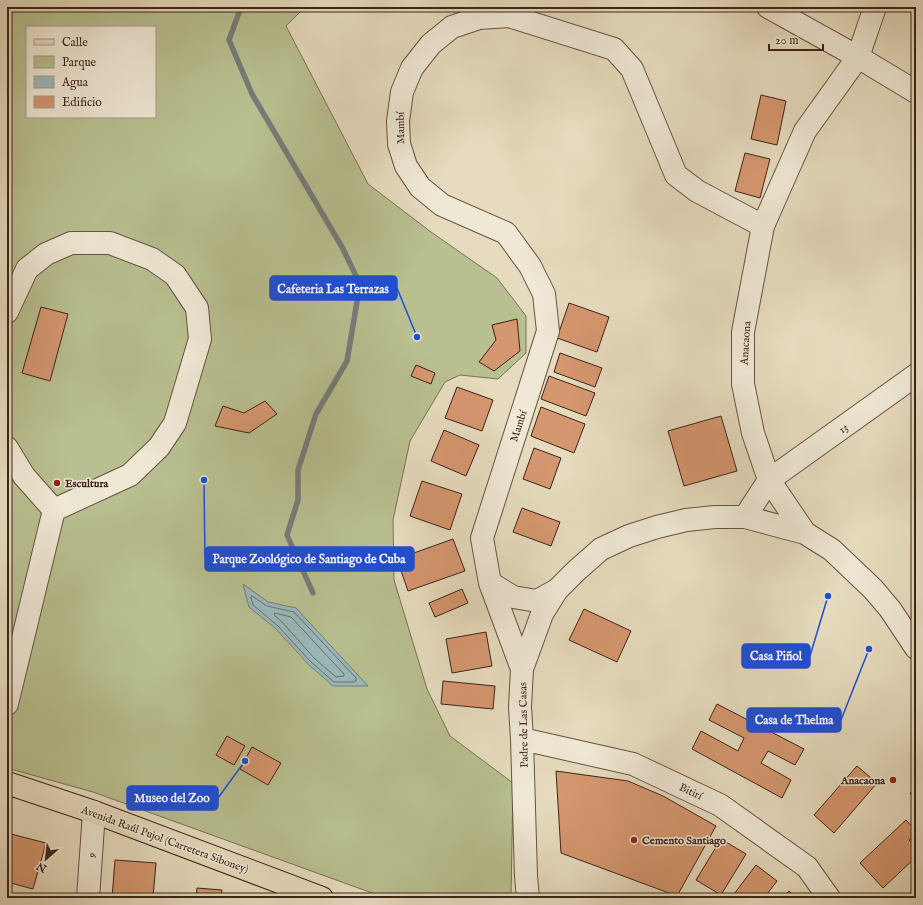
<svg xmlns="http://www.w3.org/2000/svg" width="923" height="905" font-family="'IM FELL English',serif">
  <rect width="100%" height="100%" fill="#e6dbbe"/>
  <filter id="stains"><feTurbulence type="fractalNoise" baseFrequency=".005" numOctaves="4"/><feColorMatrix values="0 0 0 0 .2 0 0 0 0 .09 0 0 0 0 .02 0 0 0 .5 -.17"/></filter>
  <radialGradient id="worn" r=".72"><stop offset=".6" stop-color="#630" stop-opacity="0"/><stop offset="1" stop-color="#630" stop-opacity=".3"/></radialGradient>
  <path fill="#b8bf90" stroke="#7a7254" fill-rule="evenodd" d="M7 7H305L286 26 368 184 431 232 497 278 526 316V353L498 379 460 375 445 382 410 441 393 520 394 580 427 689 450 736 513 783 511 896 508 898H386L93 792 7 768ZM27 27H155V117H27Z"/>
  <path fill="#9ab9bb" stroke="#757d7a" d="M243 584 268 602 296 608 368 686H333L309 665 275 628 249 607Z"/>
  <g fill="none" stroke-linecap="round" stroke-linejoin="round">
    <path stroke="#6c6e6a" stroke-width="1" d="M252 596 267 606 294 612 356 678V681L354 682H334L311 662 278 626 253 605 251 598Z
      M275 613 291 617 344 674V676L336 677 315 659 282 622 275 616Z"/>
    <path stroke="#757d7a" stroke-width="5.5" d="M241 7 229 40 252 94 342 247 360 284 347 361 316 414 298 470V500L287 535 313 593"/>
  </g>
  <path fill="#d5976f" stroke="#3d2419" d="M761 95 786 101 777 145 751 139Z
    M745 153 770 159 760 198 735 191Z
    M569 303 609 317 597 352 557 338Z
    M41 307 68 314 50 381 22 373Z
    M517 319 520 351 494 371 479 362 496 340 492 325Z
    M560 353 602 368 595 387 554 372Z
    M416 365 435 373 431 384 411 376Z
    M549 376 595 393 586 416 541 399Z
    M457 387 493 400 482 431 445 418Z
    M265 401 277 414 249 433 215 426 223 406 244 413Z
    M541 407 585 424 574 453 531 436Z
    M721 416 737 471 684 486 668 431Z
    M444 430 479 445 466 476 431 461Z
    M534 448 561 458 550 489 523 479Z
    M422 481 462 494 450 530 410 516Z
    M522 508 560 522 551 546 513 532Z
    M453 539 465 571 408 591 397 559Z
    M462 589 468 603 435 617 429 603Z
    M584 609 631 631 617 662 569 640Z
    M486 632 492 666 452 673 446 639Z
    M443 681 495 686 493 709 441 704Z
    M717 704 804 749 795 765 768 751 761 763 791 780 782 798 692 749 701 731 738 751 744 738 709 720Z
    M227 736 245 746 234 765 216 755Z
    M252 747 281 763 268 785 240 769Z
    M857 766 877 783 834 833 814 815Z
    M556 771 628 781 663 796 716 826 677 896 561 853Z
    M916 789V802L910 793Z
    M906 820 916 831V834L909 840 916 847V857L883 888 860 863Z
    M7 833 46 843 33 889 7 882Z
    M721 839 746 854 721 895 696 880Z
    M115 860 156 863 153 898H112Z
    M756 865 777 881 764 898H731Z
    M197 888 222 890 221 898H196Z
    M916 888V898H904Z
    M789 891 797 898H782Z"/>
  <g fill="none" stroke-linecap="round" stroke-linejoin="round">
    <g stroke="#675242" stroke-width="24">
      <path id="minor" d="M768 7 858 57 916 92
        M875 7 858 57 805 131 763 226 743 332V384L753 433 769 480 805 533 832 550 873 589 890 609 916 648
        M7 312 27 269 46 254 71 243H110L152 259 175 275 197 308 200 339 175 423 159 447 130 475 54 510 24 476 7 448
        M745 517 769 480 916 375
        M490 583 513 597 537 601 557 590
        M522 669 490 583 482 538 548 331 544 294 530 266 506 233 442 205 420 187 406 166 399 144 398 121 402 92 412 68 431 44 452 27 479 18 509 16 614 49 632 69 676 175 697 191 763 226
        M7 704 54 510
        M522 739 633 764 720 805 807 867 829 898
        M88 898 94 812
        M528 898 526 876 522 739 520 707 522 669 542 614 557 590 576 571 601 549 629 536 657 527 686 520 715 517H745L805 533"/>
    </g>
    <g stroke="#3d2419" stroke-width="24">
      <path id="major" d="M7 783 94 812 322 898"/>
    </g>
    <use href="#minor" stroke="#efe8d5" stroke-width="22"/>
    <use href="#major" stroke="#e6dbbe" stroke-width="22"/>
  </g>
  <g fill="#8f2418" stroke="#efe8d5" stroke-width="1.5">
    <circle cx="57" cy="483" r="4"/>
    <circle cx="893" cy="780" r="4"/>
    <circle cx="634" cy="840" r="4"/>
  </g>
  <g text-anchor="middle" stroke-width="3" stroke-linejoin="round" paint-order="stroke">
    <g font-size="11" fill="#3d2419" stroke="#efe8d5">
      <text transform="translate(400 128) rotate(-91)" y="4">Mambí</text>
      <text transform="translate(745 343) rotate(-86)" y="4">Anacaona</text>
      <text transform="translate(518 426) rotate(-72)" y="4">Mambí</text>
      <text transform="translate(843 428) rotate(-35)" y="4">13</text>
      <text transform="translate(523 725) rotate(-91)" y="4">Padre de Las Casas</text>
      <text transform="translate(691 791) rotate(25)" y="4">Bitirí</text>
      <text transform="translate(165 839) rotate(20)" y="4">Avenida Raúl Pujol (Carretera Siboney)</text>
      <text transform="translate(91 855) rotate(-86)" y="4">9</text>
    </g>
    <g font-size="11" font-weight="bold" fill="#3d2419" stroke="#efe8d5" text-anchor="start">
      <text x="65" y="487">Escultura</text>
      <text x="885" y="784" text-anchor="end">Anacaona</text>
      <text x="642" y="844">Cemento Santiago</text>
    </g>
  </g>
  <path fill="none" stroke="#1d4ed8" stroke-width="1.5" d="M417 337L397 288M204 480L205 559M828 596L810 656M869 649L841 720M245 761L218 798"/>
  <g fill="#1d4ed8" stroke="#efe8d5" stroke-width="1.5">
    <circle cx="417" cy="337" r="4"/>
    <circle cx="204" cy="480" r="4"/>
    <circle cx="828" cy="596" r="4"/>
    <circle cx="869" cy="649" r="4"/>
    <circle cx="245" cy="761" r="4"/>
  </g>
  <g fill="#1d4ed8" stroke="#1d4ed8" stroke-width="1.5">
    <rect x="270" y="276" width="127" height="24" rx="4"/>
    <rect x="205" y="547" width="209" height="24" rx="4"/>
    <rect x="742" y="644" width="68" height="24" rx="4"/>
    <rect x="747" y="708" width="94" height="24" rx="4"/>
    <rect x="127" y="786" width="91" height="24" rx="4"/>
  </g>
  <g font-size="12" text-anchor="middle" font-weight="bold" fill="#fff">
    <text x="333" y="293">Cafeteria Las Terrazas</text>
    <text x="309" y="563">Parque Zoológico de Santiago de Cuba</text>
    <text x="776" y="660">Casa Piñol</text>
    <text x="794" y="724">Casa de Thelma</text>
    <text x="172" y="802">Museo del Zoo</text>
  </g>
  <rect width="923" height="905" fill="none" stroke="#e6dbbe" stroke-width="24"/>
  <rect x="8" y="8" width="907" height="889" fill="none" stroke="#3d2419" stroke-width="2"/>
  <rect x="12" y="12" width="899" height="881" fill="none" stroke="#3d2419"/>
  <rect x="26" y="26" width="130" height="92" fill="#efe8d5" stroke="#a89a8a"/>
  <rect x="34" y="39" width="20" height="6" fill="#e6dbbe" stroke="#a89a8a"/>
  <text x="62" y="46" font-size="12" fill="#3d2419">Calle</text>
  <rect x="34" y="56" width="20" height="12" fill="#b8bf90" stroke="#a89a8a"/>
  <text x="62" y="66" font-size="12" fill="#3d2419">Parque</text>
  <rect x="34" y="76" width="20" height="12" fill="#9ab9bb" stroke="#a89a8a"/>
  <text x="62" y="86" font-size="12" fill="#3d2419">Agua</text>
  <rect x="34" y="96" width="20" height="12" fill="#d5976f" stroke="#a89a8a"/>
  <text x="62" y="106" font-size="12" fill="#3d2419">Edificio</text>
  <g transform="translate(46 859) rotate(208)" stroke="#efe8d5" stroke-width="3" paint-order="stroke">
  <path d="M0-3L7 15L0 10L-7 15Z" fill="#3d2419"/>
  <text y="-6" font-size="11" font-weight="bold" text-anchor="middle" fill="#3d2419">N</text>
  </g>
  <path d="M769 44v6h54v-6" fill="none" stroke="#3d2419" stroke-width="2"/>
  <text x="775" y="44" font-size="12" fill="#3d2419" stroke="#efe8d5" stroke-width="3" paint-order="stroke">20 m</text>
  <rect width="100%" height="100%" filter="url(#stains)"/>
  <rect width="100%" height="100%" fill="url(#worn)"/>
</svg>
